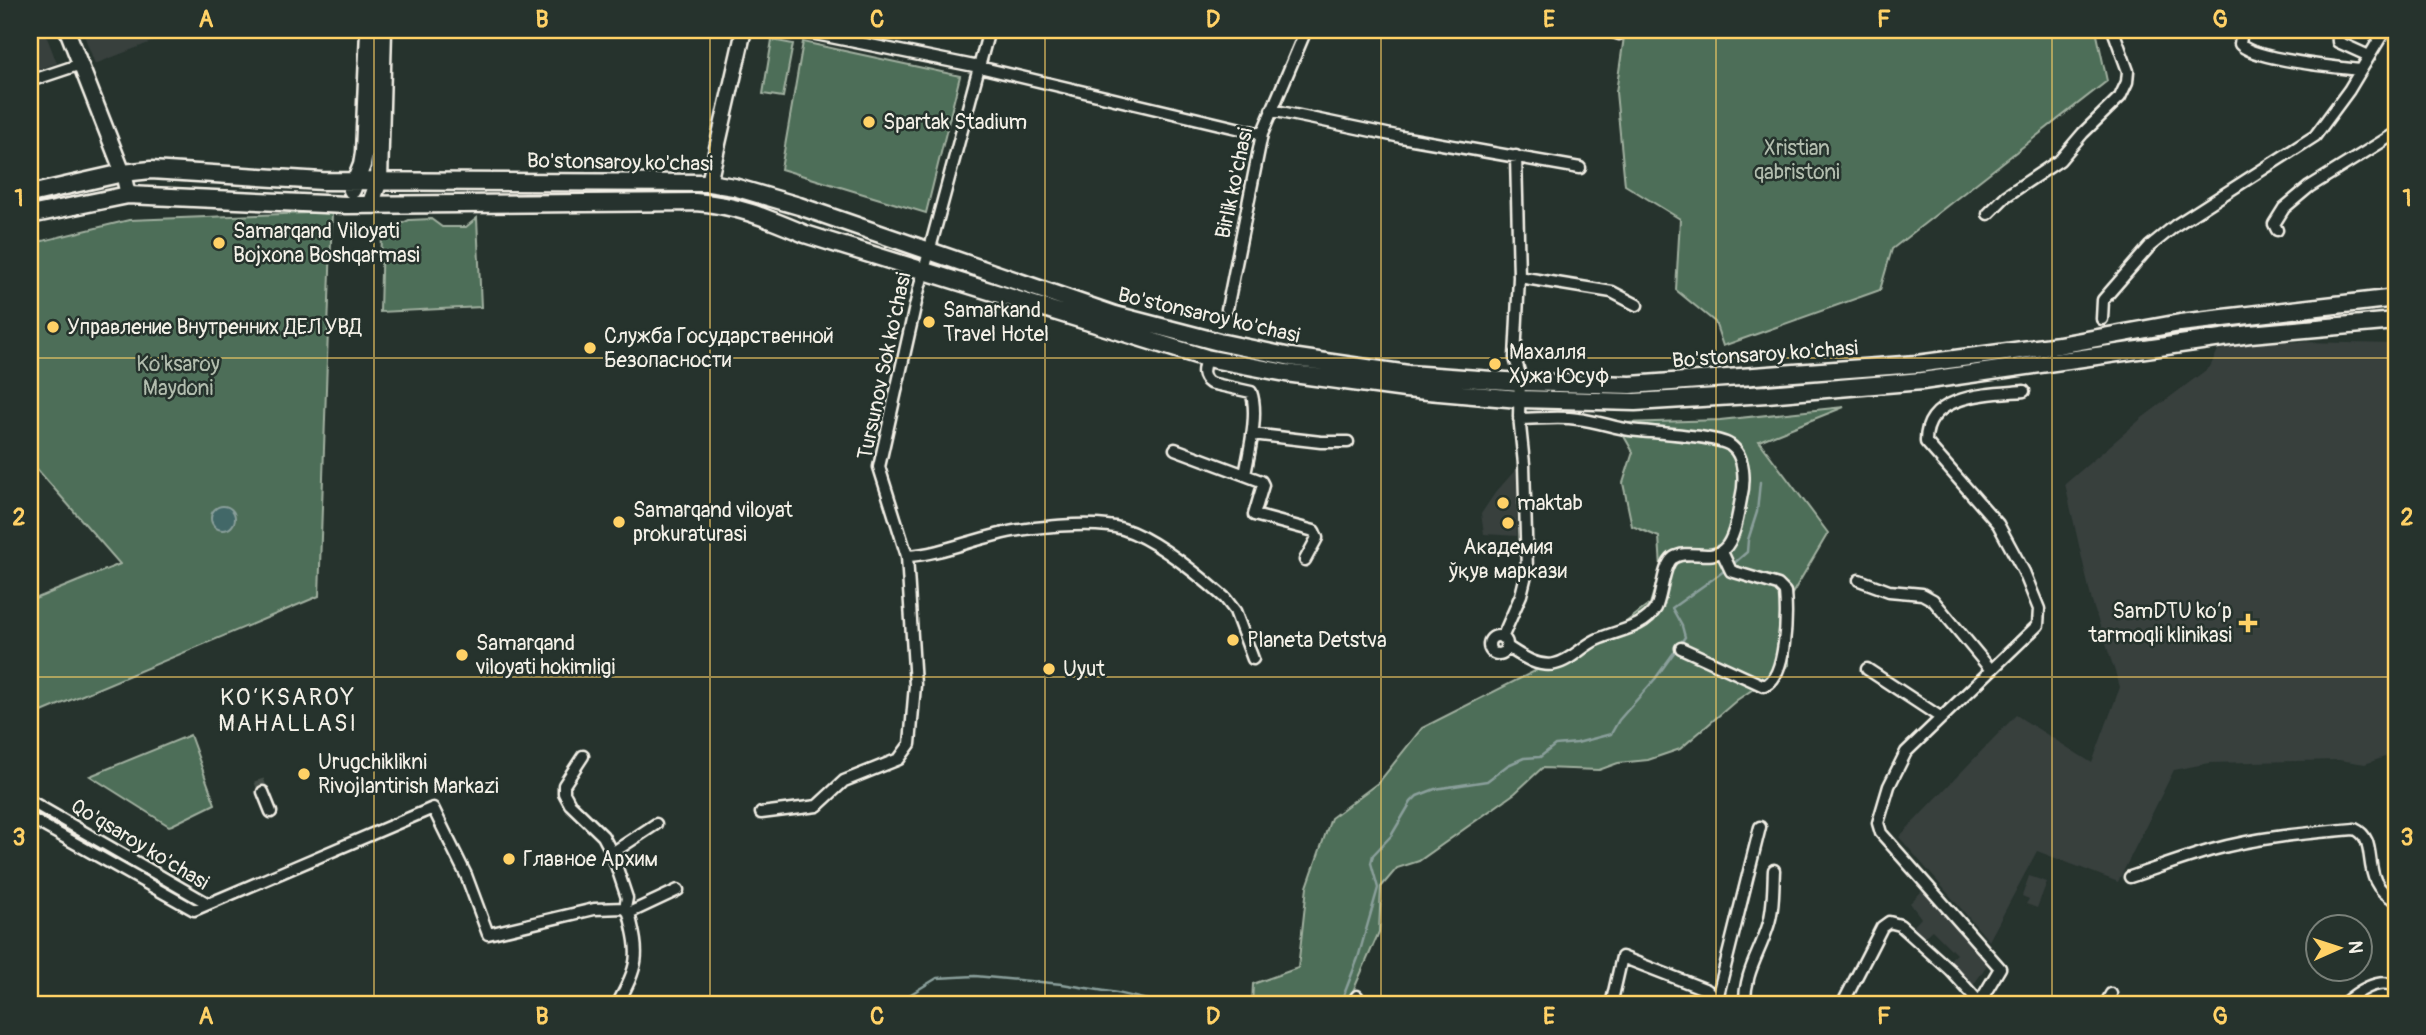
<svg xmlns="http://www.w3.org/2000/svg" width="2426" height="1035" font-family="Pangolin,sans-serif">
  <rect width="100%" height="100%" fill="#26332d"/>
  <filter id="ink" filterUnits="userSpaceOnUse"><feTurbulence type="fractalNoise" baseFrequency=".0143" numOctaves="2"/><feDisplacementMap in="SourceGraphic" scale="14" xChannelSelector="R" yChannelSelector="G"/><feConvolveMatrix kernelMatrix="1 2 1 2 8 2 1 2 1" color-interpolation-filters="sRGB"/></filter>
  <g filter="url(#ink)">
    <path fill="#373f3d" d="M30 30H44L57 63 30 72Z
      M82 30H182L95 64Z
      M2261 341 2396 344V753L2365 764 2339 760 2210 763 2174 770 2118 882 2037 851 1989 941 1899 837 2016 715 2092 763 2120 687 2092 602 2065 484 2142 418 2210 367 2218 350Z
      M1518 467 1517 536 1484 534 1481 514 1495 493Z
      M2029 876 2047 882 2037 908 2026 904 2029 899 2022 896Z
      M1923 890 1987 965 1972 987 1948 961 1956 954 1932 930 1923 938 1912 928 1921 918 1910 903Z"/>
    <path fill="#4e6e58" stroke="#a1b0a0" stroke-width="2" d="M1625 30H2096L2107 81 1892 249 1880 290 1723 346 1715 322 1676 290 1680 219 1625 185 1616 92Z
      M772 40 793 44 783 97 763 94Z
      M803 42 960 76 926 213 781 169Z
      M332 212 319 596 30 717V601L120 564 30 461V244L129 220Z
      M477 218 481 307 380 312 382 233 409 220 431 219 442 227H466Z
      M1844 407 1759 441 1828 533 1789 599V665L1737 700 1680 749 1648 760 1618 763 1599 770 1542 768 1515 793 1419 861 1397 868 1381 887 1379 932 1347 1005H1252L1253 984 1298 968 1307 887 1331 818 1379 782 1422 728 1614 631 1650 604 1661 568 1659 537 1632 526 1623 483 1633 452 1621 431 1623 423 1720 420Z
      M190 735 215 804 172 825 169 826 90 776Z"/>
    <path fill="#436867" stroke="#8a9f9b" stroke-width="2" d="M211 518a12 12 0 1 1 24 0a12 12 0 1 1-24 0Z"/>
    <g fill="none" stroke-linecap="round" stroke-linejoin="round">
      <path stroke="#8a9f9b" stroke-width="2.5" d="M1732 565 1747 552 1748 540 1757 512 1760 482
        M893 1005 937 978 975 976 1062 984 1117 993 1169 1005
        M1340 1005 1358 958 1378 888 1371 863 1373 855 1391 836 1411 802 1417 796 1435 789 1487 781 1508 765 1524 758 1540 757 1555 745 1577 743 1611 734 1619 720 1655 679 1685 637 1682 626 1672 608 1724 571"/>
      <path stroke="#455049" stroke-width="10" stroke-dasharray="10 5" stroke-linecap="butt" d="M259 780 263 792"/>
      <g stroke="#f4f1e8" stroke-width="15">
        <path id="street" d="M796 30 979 67 1262 134
          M1608 30 1619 34
          M2242 30 2240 44C2253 60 2337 67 2360 70
          M2337 30 2338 42 2369 56
          M30 81 81 64
          M1271 110 1401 137 1580 168
          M1988 214 2006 196 2060 160 2083 133 2120 97 2127 82 2128 71 2113 30
          M2277 230 2274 224 2284 208 2309 187 2396 133
          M1519 277 1612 292 1637 305
          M1227 309 1262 134 1306 30
          M2102 319 2103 300 2150 246 2176 225 2315 136 2349 90 2385 30
          M1206 358C1203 369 1200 376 1210 383L1251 392C1259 413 1249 452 1245 475L1261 481 1263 485 1254 515 1314 531 1317 538 1305 560
          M1252 434 1321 442H1348
          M1175 449 1245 475
          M907 556C938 554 966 542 996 535 1025 527 1095 520 1123 529 1155 539 1200 576 1225 598L1235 611 1253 659
          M1859 580 1889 591 1922 594 1933 600 1991 670
          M1489 645a9 9 0 1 1 18 0a9 9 0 1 1-18 0Z
          M1502 638 1521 595 1527 571 1524 464 1519 416 1520 375 1515 358 1519 277 1516 156
          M1506 646C1520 655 1537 668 1555 664 1570 661 1583 646 1596 640 1617 630 1643 629 1656 608 1662 596 1663 565 1673 558 1688 548 1711 562 1724 549 1735 539 1738 514 1741 499 1745 483 1746 456 1730 445 1714 435 1652 433 1630 430 1613 427 1595 421 1578 419 1559 416 1538 419 1519 419
          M1681 648 1764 686C1787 678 1787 614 1785 592L1778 585 1731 571 1722 552
          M1867 669 1940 717
          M583 756 564 785V793L570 804 603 836 612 853
          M263 792 271 812
          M30 801 207 903
          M761 813 817 806 844 781 899 759 910 744 915 685 907 556 879 467 919 289 989 30
          M30 818 194 910 433 808 466 875 488 934 594 909 625 908 629 913C640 957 639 964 617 1005
          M2130 877C2157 868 2184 858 2212 850 2258 837 2307 833 2355 829 2382 841 2356 882 2396 900
          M625 908 627 898 612 853 656 824
          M629 913 678 890
          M1717 999 1760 827
          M1351 1005 1357 996
          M1611 1005 1622 957 1707 990 1721 1005
          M1745 1005C1744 973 1759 955 1768 926 1774 908 1773 888 1774 870
          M1842 1005 1882 927 1889 922 1900 925 1951 971 1980 1003
          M1978 1005 2000 968 1881 833 1878 823 1889 786 1906 752 2038 625 2039 609 2024 572 1998 524 1926 442C1925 393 1991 394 2024 391
          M2105 1005 2111 994
          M2342 1005C2356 993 2377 977 2396 986"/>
      </g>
      <g stroke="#f4f1e8" stroke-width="19">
        <path id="secondary" d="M67 30 123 173 128 195
          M709 183 744 30"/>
      </g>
      <g stroke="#f4f1e8" stroke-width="21">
        <path id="primary" d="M352 190 362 165 364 153 369 30
          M30 194 123 173 151 170 322 181 709 183 734 187 799 206 1115 315 1219 342 1291 357 1408 374 1520 382 1631 385 1917 364 2059 345 2180 323 2396 298
          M370 205 379 181 383 30
          M30 215 128 195 346 205 695 202C737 205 767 218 805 234L1206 358 1286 373 1405 389 1519 399 1635 402 1767 394 1922 381 2250 334 2396 321"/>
      </g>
      <use href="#street" stroke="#26332d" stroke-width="10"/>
      <use href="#secondary" stroke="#26332d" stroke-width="14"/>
      <use href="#primary" stroke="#26332d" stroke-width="16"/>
    </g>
  </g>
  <path fill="none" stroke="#ffd166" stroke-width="2" stroke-opacity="0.55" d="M374 30V1005M710 30V1005M1045 30V1005M1381 30V1005M1716 30V1005M2052 30V1005M30 358H2396M30 677H2396"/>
  <g fill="#ffd166" stroke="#26332d" stroke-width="2.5">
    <circle cx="869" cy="122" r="7"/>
    <circle cx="219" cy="243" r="7"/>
    <circle cx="929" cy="322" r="7"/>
    <circle cx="53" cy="327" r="7"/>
    <circle cx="590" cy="348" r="7"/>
    <circle cx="1495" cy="364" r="7"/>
    <circle cx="1503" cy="503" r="7"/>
    <circle cx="619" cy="522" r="7"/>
    <circle cx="1508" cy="523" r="7"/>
    <path d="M2244.5 612.5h7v7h7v7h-7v7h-7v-7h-7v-7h7z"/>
    <circle cx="1233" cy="640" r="7"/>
    <circle cx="462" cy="655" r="7"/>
    <circle cx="1049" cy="669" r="7"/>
    <circle cx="304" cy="774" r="7"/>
    <circle cx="509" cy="859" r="7"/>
  </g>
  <g text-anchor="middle" stroke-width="5" stroke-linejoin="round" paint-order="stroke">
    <g font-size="21" fill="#f4f1e8" stroke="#26332d" text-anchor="start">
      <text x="883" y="129">Spartak Stadium</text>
      <text x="233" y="238">Samarqand Viloyati<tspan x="233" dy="24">Bojxona Boshqarmasi</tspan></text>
      <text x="943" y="317">Samarkand<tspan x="943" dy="24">Travel Hotel</tspan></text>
      <text x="67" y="334">Управление Внутренних ДЕЛ УВД</text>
      <text x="604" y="343">Служба Государственной<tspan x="604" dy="24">Безопасности</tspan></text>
      <text x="1509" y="359">Махалля<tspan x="1509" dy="24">Хужа Юсуф</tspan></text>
      <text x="1517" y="510">maktab</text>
      <text x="633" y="517">Samarqand viloyat<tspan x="633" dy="24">prokuraturasi</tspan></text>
      <text x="1508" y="554" text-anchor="middle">Академия<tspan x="1508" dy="24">ўқув маркази</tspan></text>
      <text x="2232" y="618" text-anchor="end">SamDTU ko‘p<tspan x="2232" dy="24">tarmoqli klinikasi</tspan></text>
      <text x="1247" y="647">Planeta Detstva</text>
      <text x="476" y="650">Samarqand<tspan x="476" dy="24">viloyati hokimligi</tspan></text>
      <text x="1063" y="676">Uyut</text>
      <text x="318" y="769">Urugchiklikni<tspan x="318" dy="24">Rivojlantirish Markazi</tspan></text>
      <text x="523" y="866">Главное Архим</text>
    </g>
    <g font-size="21" fill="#b2bdae" stroke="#26332d">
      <text x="1797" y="155">Xristian<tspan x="1797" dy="24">qabristoni</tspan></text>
      <text x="178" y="371">Ko'ksaroy<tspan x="178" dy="24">Maydoni</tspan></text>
    </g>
    <g font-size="21" fill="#f4f1e8" stroke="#26332d">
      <text transform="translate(620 162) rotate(1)" y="7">Bo'stonsaroy ko'chasi</text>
      <text transform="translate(1234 183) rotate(-78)" y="7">Birlik ko'chasi</text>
      <text transform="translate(1209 315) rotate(13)" y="7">Bo'stonsaroy ko'chasi</text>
      <text transform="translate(1765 354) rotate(-4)" y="7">Bo'stonsaroy ko'chasi</text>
      <text transform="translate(884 366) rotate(-78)" y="7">Tursunov Sok ko'chasi</text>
      <text transform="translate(140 844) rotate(31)" y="7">Qo'qsaroy ko'chasi</text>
    </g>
    <g font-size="23" letter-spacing="2" fill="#f4f1e8" stroke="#26332d">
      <text x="288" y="705">KO‘KSAROY<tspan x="288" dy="26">MAHALLASI</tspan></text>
    </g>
  </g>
  <rect width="2426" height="1035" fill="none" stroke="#26332d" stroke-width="77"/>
  <g transform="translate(2339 948) rotate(87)"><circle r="33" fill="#26332d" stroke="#787f78" stroke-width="2"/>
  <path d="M0-5L12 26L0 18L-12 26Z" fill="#ffd166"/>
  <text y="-10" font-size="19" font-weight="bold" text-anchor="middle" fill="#f4f1e8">N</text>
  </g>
  <rect x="38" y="38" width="2350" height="958" fill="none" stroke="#ffd166" stroke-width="2.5"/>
  <g font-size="23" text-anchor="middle" font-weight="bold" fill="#ffd166">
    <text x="206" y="27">A</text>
    <text x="542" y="27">B</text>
    <text x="877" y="27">C</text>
    <text x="1213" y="27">D</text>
    <text x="1549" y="27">E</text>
    <text x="1884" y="27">F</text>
    <text x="2220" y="27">G</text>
    <text x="19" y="206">1</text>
    <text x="2407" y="206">1</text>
    <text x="19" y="525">2</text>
    <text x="2407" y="525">2</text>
    <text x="19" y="845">3</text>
    <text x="2407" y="845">3</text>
    <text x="206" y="1024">A</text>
    <text x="542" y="1024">B</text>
    <text x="877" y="1024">C</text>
    <text x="1213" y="1024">D</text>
    <text x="1549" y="1024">E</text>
    <text x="1884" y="1024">F</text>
    <text x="2220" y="1024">G</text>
  </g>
</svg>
